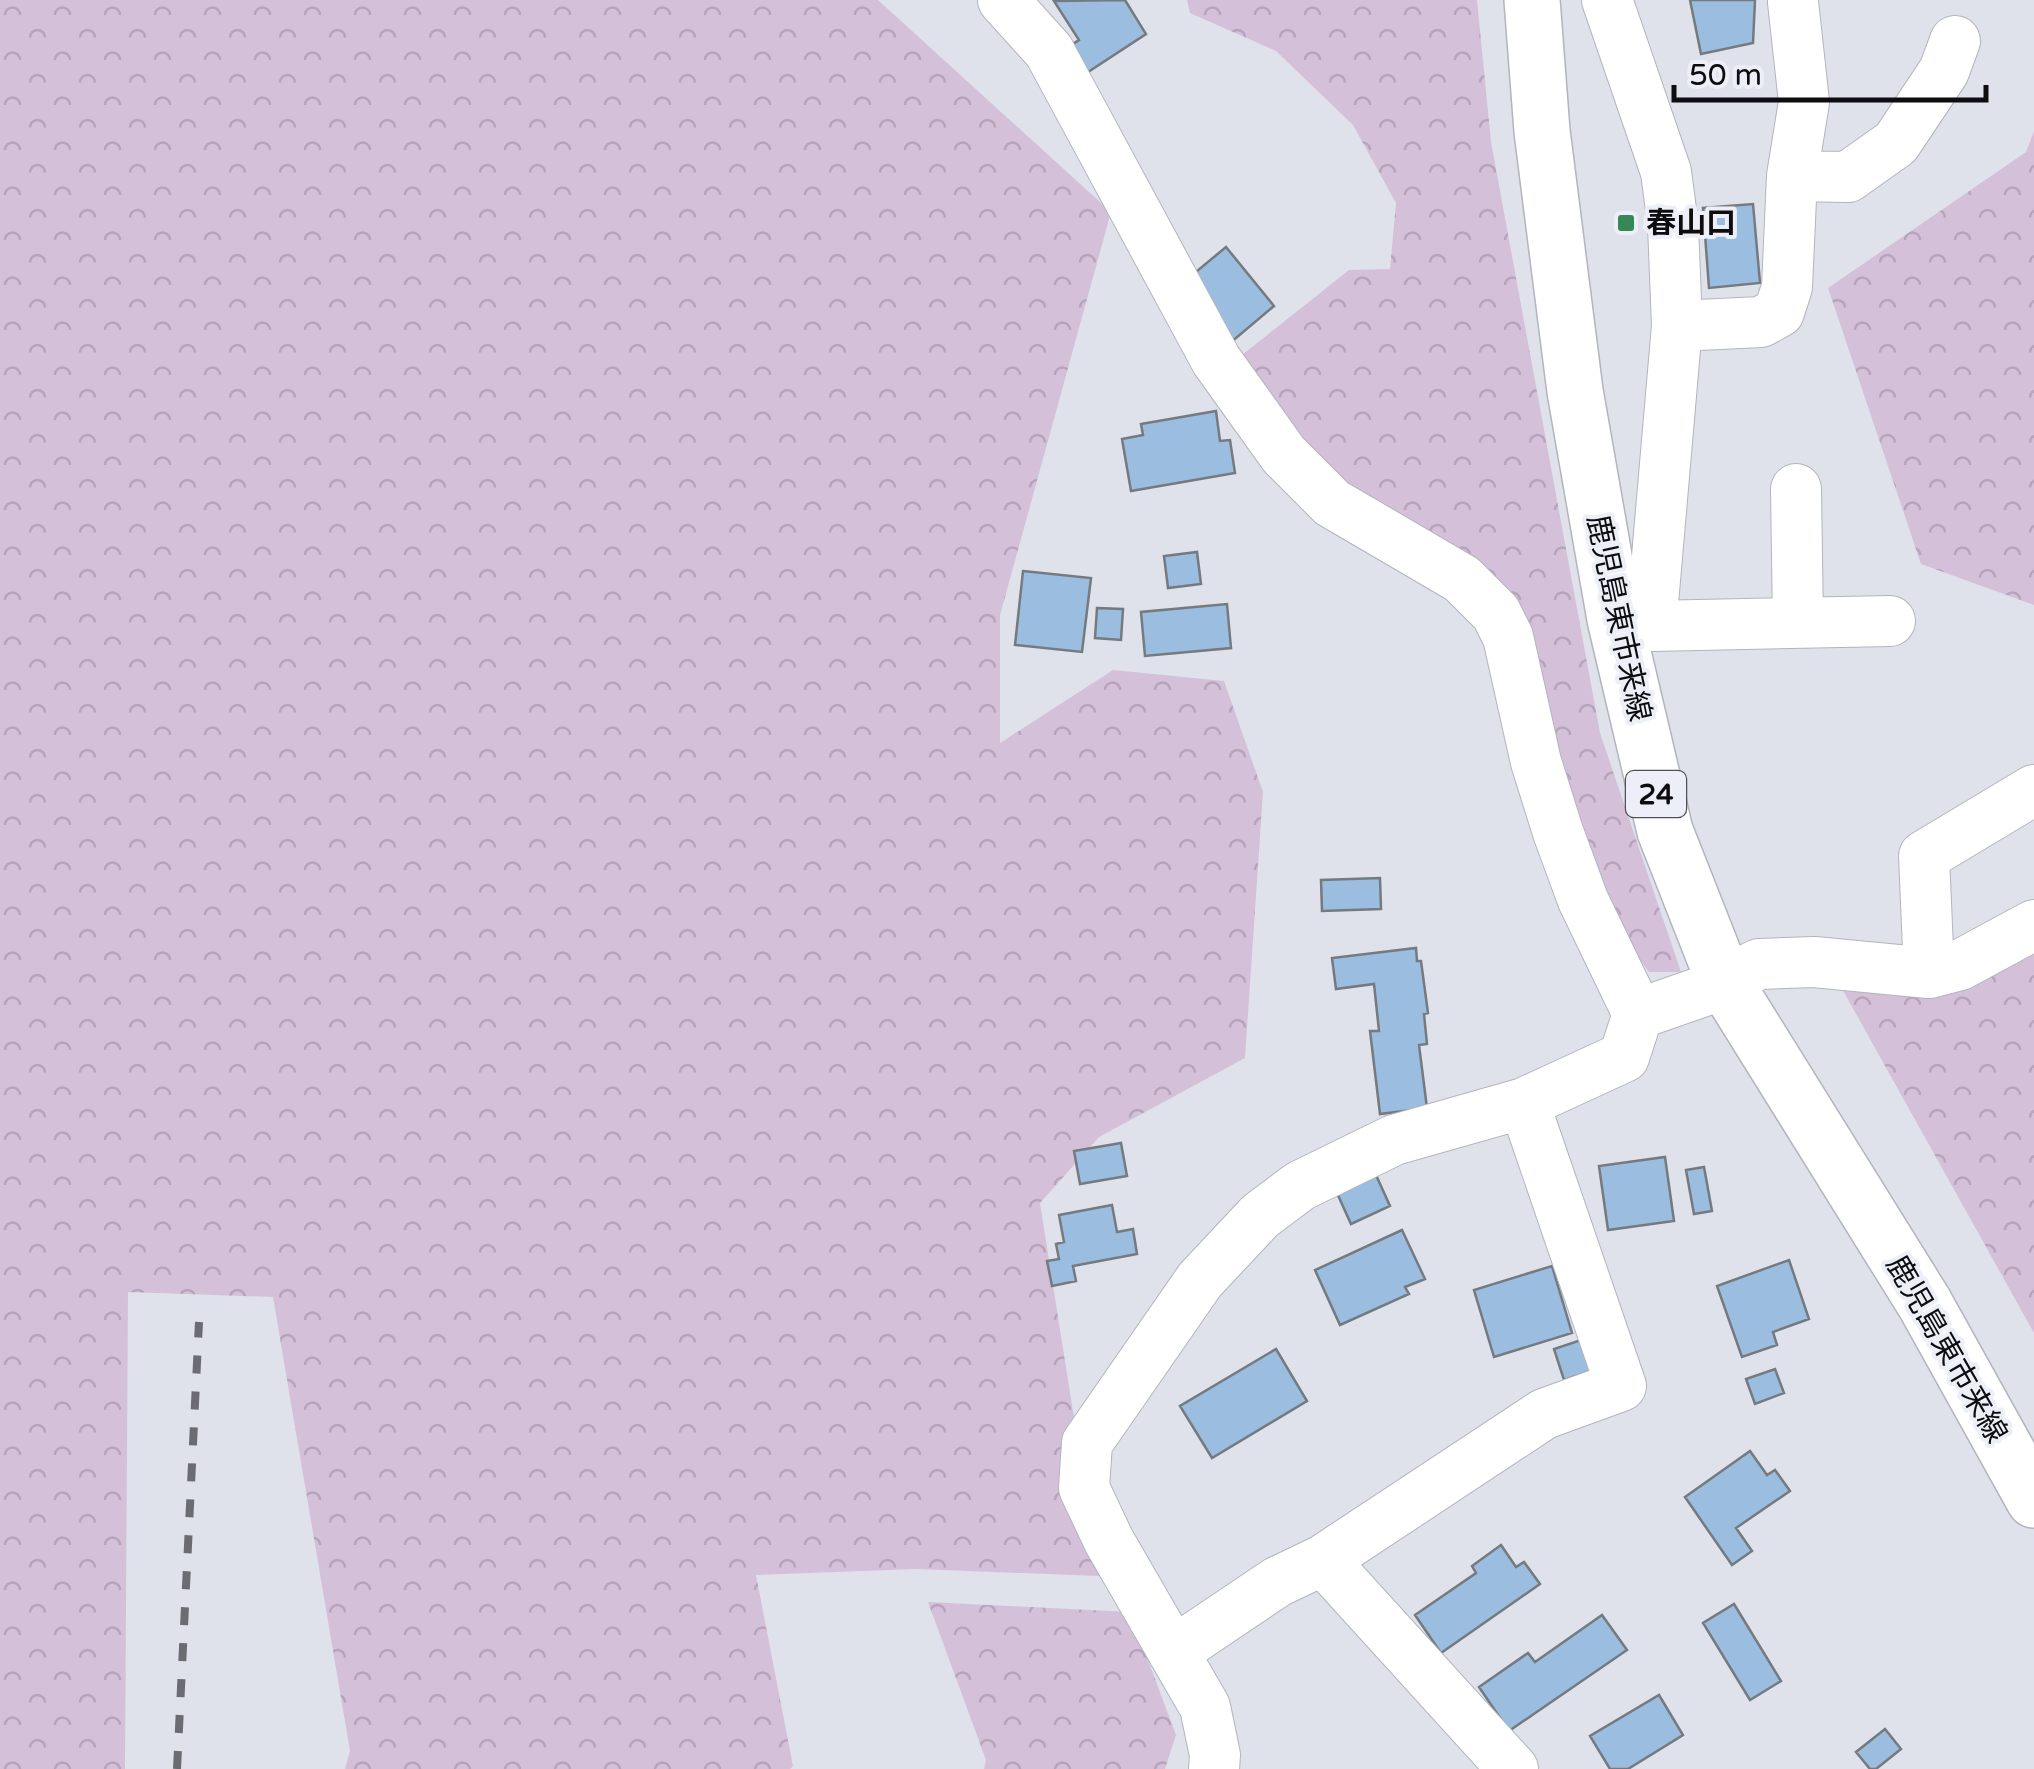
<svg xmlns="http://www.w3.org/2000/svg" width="2034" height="1769" font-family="'Varela Round','Noto Sans JP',sans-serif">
  <defs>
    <pattern id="forest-crowns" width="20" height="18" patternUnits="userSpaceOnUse" patternTransform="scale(2.5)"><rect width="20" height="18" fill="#d5c0da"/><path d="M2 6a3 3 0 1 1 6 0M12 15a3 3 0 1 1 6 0" fill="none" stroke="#b6a4ba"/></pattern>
  </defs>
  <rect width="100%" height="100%" fill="#dfe2ea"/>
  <path fill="url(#forest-crowns)" d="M0 0H878L1111 212 1000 615V743L1113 670 1224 681 1263 792 1245 1058 1099 1137 1040 1203 1099 1576 916 1569 756 1575 793 1766 790 1769H345L350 1751 273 1297 128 1292 125 1769H0Z
    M1187 0H1477L1491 142 1600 733 1681 972H1649L1613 924 1518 633 1338 492 1232 363 1349 270 1390 269 1396 203 1353 125 1276 51 1190 13Z
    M2034 131V605L1921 564 1828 288 2026 152Z
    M2034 952V1333L1836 978Z
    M928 1602 1130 1612 1176 1735 1165 1769H984L986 1760Z"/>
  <path fill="#9bbddf" stroke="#747a7f" stroke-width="2.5" d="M1125 0 1146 34 1082 76 1065 49 1079 40 1054 1Z
    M1690 0H1755L1753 43 1701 54Z
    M1753 204 1760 283 1709 288 1703 208Z
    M1226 247 1274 306 1223 349 1191 276Z
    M1216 411 1220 441 1230 440 1235 473 1131 491 1122 439 1143 435 1141 424Z
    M1197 552 1201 584 1168 588 1164 556Z
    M1023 571 1091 578 1082 652 1015 645Z
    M1227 604 1231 648 1145 656 1141 612Z
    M1097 608 1123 609 1121 640 1095 638Z
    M1380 878 1381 909 1322 911 1321 880Z
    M1416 948 1417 961H1421L1428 1013 1424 1014 1427 1044 1419 1045 1427 1108 1380 1114 1370 1031H1379L1374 984 1336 989 1332 958Z
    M1121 1143 1127 1176 1080 1184 1074 1151Z
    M1665 1157 1674 1221 1608 1230 1599 1166Z
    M1704 1167 1712 1211 1694 1214 1686 1170Z
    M1376 1175 1390 1206 1351 1224 1337 1193Z
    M1112 1205 1117 1232 1133 1229 1137 1254 1073 1266 1076 1281 1052 1286 1047 1261 1059 1259 1056 1244 1064 1242 1059 1215Z
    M1402 1230 1425 1279 1405 1287 1409 1294 1340 1325 1315 1270Z
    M1789 1260 1809 1319 1773 1332 1777 1345 1742 1357 1717 1286Z
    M1552 1266 1572 1333 1494 1357 1474 1290Z
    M1581 1340 1591 1371 1564 1380 1554 1349Z
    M1276 1349 1307 1401 1212 1458 1180 1406Z
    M1775 1369 1784 1393 1755 1404 1746 1379Z
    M1750 1451 1767 1475 1775 1470 1790 1491 1736 1528 1752 1551 1732 1565 1685 1497Z
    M1501 1545 1516 1567 1524 1562 1540 1584 1441 1653 1415 1615 1476 1573 1472 1566Z
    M1734 1604 1781 1681 1750 1700 1703 1623Z
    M1602 1615 1627 1650 1509 1731 1479 1687 1528 1653 1535 1662Z
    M1659 1695 1683 1735 1628 1769H1610L1590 1736Z
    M1885 1729 1901 1749 1876 1769H1870L1856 1752Z"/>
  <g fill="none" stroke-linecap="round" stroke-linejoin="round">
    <g stroke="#b2b5bd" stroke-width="52">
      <path id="minor" d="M1003 0 1049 51 1216 360 1284 455 1332 503 1462 579 1496 613 1508 637 1536 762 1558 832 1583 900 1638 1014
        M1607 0 1666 172 1673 225 1677 326 1651 626 1615 619
        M1792 176 1848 177 1896 143 1944 71 1955 41
        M1677 326 1761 322 1779 312 1787 287 1792 176 1804 102 1793 2
        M1796 489 1798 623
        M1651 626 1890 621
        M1929 973 1924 856 2034 790
        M1323 1560 1544 1414 1621 1386 1524 1103
        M1173 1652 1277 1582 1323 1560 1513 1769
        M1214 1769 1215 1755 1205 1707 1109 1541 1084 1488 1087 1443 1200 1280 1260 1216 1300 1186 1394 1140 1524 1103 1624 1057 1638 1014 1704 991 1759 964 1814 962 1929 973 1960 965 2034 925"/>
    </g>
    <g stroke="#b2b5bd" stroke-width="58">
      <path id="primary" d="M1532 0 1542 131 1575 391 1615 619 1665 831 1724 981 1925 1304 2034 1500"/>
    </g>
    <use href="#minor" stroke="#fff" stroke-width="50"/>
    <use href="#primary" stroke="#fff" stroke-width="55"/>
    <path stroke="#6b6c71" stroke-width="8" stroke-dasharray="18 18" stroke-linecap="butt" d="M177 1769 199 1322"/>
  </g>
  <rect fill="#378858" stroke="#eceff7" stroke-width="4" x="1616" y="213" width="20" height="20" rx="5"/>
  <g text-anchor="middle" stroke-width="8" stroke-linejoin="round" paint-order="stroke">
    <rect fill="#eceff7" stroke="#505155" stroke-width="2.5" x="1626" y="771" width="60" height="46" rx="8"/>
    <g font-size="28" font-weight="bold" fill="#0d0d10">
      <text x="1656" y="804">24</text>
    </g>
    <g font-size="30" font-weight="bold" fill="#0d0d10" stroke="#eceff7" text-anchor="start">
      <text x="1646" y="233">春山口</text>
    </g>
    <g font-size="30" fill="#0d0d10" stroke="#eceff7">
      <text transform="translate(1619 618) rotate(78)" y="10">鹿児島東市来線</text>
      <text transform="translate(1947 1349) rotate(60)" y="10">鹿児島東市来線</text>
    </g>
  </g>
  <path d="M1674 85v15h312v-15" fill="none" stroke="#0d0d10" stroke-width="5"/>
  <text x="1689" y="85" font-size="30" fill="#0d0d10" stroke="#eceff7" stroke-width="8" paint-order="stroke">50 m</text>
</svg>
